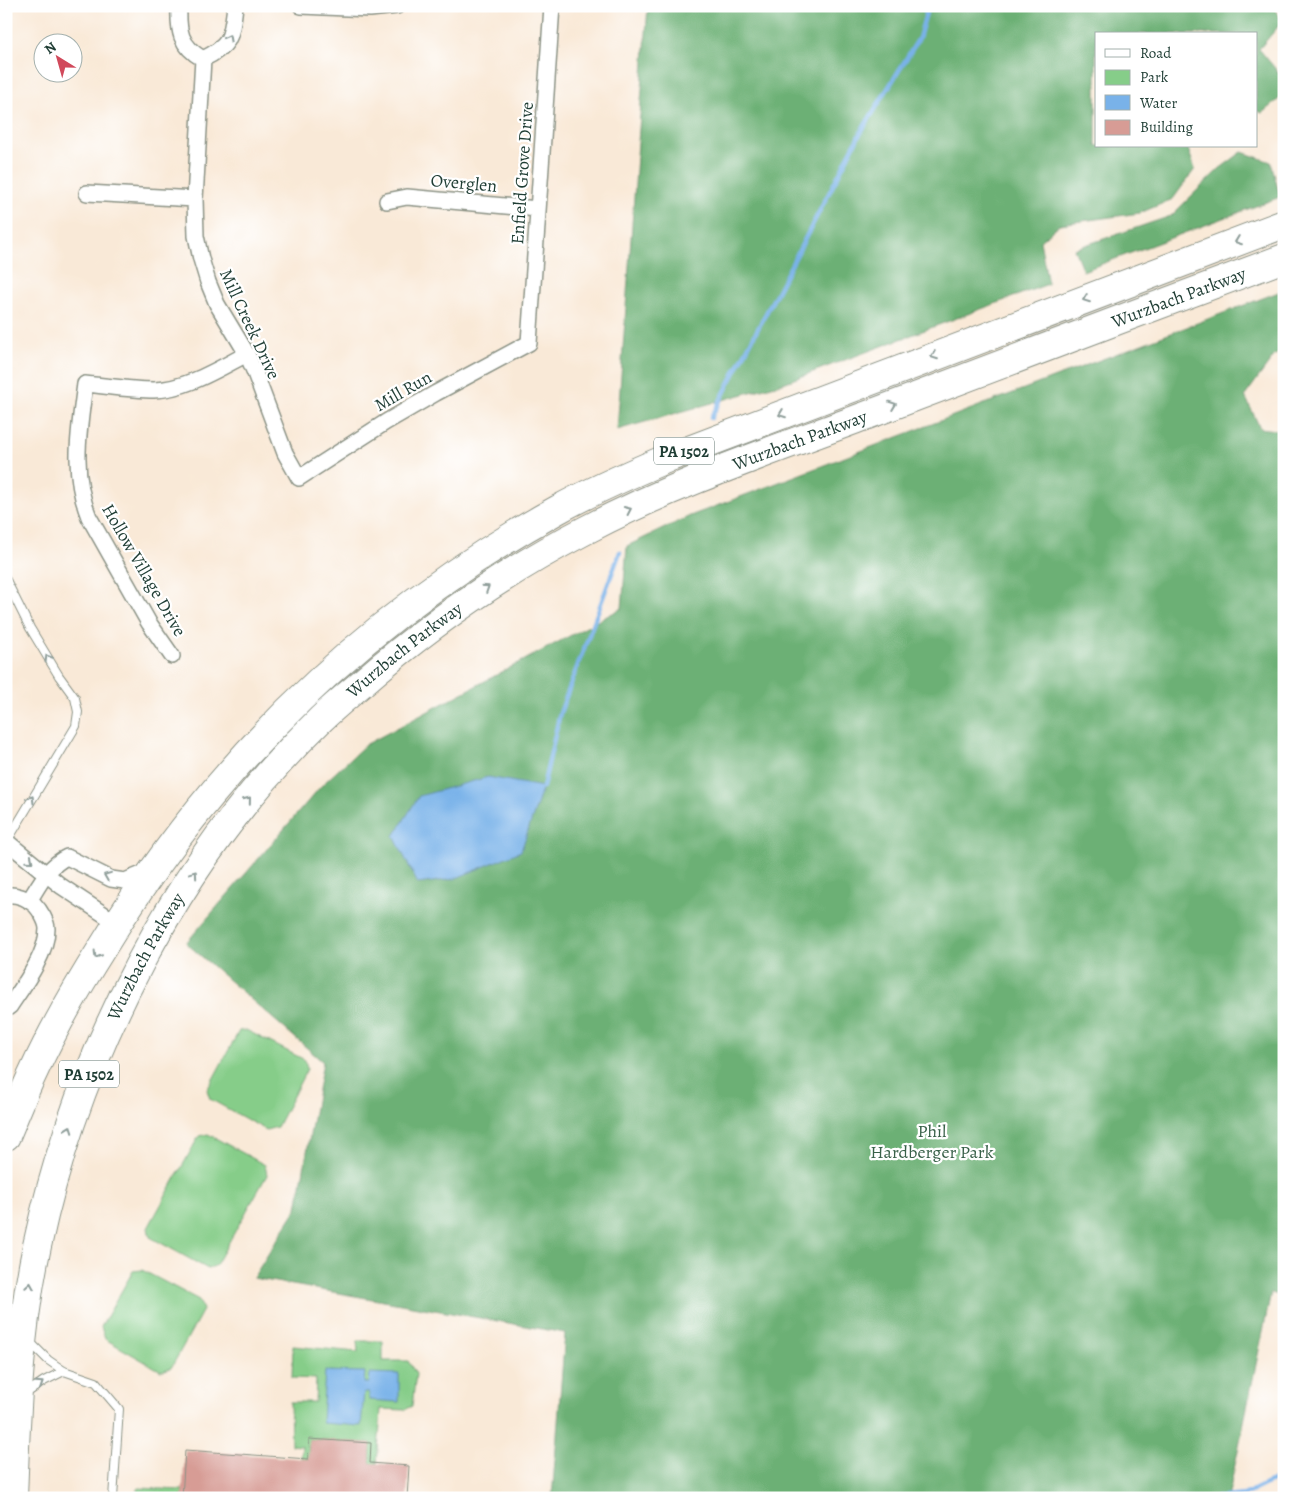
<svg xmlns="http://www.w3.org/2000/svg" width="1290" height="1504" font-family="Alegreya,serif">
  <rect width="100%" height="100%" fill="#fff"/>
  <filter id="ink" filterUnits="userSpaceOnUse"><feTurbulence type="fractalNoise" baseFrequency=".02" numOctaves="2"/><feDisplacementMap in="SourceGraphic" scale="10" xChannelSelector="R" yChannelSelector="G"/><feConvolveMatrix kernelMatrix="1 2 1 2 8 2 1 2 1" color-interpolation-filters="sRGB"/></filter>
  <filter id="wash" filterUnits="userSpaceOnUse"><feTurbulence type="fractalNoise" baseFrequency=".0096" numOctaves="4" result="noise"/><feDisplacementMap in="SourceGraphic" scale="20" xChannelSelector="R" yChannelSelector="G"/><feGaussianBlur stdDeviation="1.12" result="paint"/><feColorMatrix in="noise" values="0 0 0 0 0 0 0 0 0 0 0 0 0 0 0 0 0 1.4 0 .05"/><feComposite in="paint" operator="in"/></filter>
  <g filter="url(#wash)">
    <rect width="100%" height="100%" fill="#f9e9d7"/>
    <path fill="#86cd89" stroke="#52855e" d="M246 1030 305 1060 307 1069 277 1127 266 1130 210 1099 207 1090 239 1031Z
      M208 1134 265 1165 267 1175 216 1265 208 1269 150 1237 148 1228 199 1136Z
      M142 1270 199 1300 203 1310 171 1368 161 1371 105 1339 101 1327 133 1271Z
      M357 1341H383V1361H408L416 1374 412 1406 405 1410 381 1409 377 1464 370 1463 371 1443H369L309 1439 308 1459H301L302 1446 291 1445 290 1402H315L316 1379 292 1378 293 1346 358 1352Z
      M138 1488 183 1490 182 1498H137Z"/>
    <path fill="#6cb075" stroke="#467654" d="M648 6H1272L1283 21 1259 49 1284 79V95L1262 113 1256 110V34H1096V146H1187L1195 169 1173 199 1140 213 1060 224 1040 241 1048 284 786 382 617 430Z
      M1242 152 1271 162 1280 197 1083 271 1074 249 1171 216 1219 169Z
      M1284 290V349L1274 356 1245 396 1260 428 1284 431V1296L1271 1293 1228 1498H552L565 1333 253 1278 297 1208 323 1062 186 943 321 786 365 745 622 608 627 546 690 516Z"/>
    <path fill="#79b2e9" stroke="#4c788e" d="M488 777 543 787 521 851 454 879 418 884 394 836 419 796Z
      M325 1371 365 1372 364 1383H369L370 1373 399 1374V1402L369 1400V1392H364L361 1426 322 1423Z"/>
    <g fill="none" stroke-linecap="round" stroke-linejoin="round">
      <path stroke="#79b2e9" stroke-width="4.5" d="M711 418 861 132 919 38 928 6
        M543 787 560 713 620 552
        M1216 1498 1244 1495 1284 1475"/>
    </g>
    <g id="blocks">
      <path fill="#d79c95" d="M309 1439 371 1443 370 1463 409 1466 407 1498H182L185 1450 308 1459Z"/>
    </g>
  </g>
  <g filter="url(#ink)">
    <use href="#blocks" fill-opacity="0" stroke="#8c9386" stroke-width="1"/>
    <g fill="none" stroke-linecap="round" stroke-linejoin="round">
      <g stroke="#8c9386" stroke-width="10">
        <path id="lane" d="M6 580 30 628 59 676 75 698 78 712 76 726 6 843
          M28 1340 48 1360 64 1371 96 1382 119 1409 113 1498
          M25 1394 44 1381 64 1371"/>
      </g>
      <g stroke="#8c9386" stroke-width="18">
        <path id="street" d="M179 6C178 31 180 46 203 59
          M301 6 370 9 397 6
          M203 59 195 199 196 236 201 259 208 282 217 304 247 354 255 373 285 453 299 478 386 422 436 393 529 343 552 6
          M203 59C232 45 231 37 235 6
          M87 193 195 199
          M387 201 407 197 538 209
          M172 656 149 623 89 517C71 472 79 431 85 384 107 386 131 390 154 390 187 389 218 369 247 354
          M6 841 61 886 117 923
          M6 895C16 894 27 898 35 905 40 910 47 922 47 929 47 954 24 985 10 1006L6 1009
          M29 901C39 885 49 865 67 857L111 879 125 881 149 871"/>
      </g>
      <g stroke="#8c9386" stroke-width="30">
        <g id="highway">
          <path d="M6 1136C15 1115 23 1094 33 1073 53 1029 78 986 104 945 217 760 367 615 557 510 593 490 630 474 668 458L1284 224"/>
          <path id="s1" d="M13 1498C16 1414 19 1329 37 1246 78 1054 176 860 318 722 332 708 347 696 362 683 431 623 505 572 586 530 675 483 772 451 865 416 1005 363 1144 310 1284 258"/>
        </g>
      </g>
      <use href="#lane" stroke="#fff" stroke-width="8"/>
      <use href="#street" stroke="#fff" stroke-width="15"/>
      <use href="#highway" stroke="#fff" stroke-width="28"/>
    </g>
    <defs><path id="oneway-chevron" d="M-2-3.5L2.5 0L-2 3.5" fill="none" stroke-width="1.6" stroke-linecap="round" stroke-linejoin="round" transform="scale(1.25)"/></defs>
    <g stroke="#8f9e9a">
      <use href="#oneway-chevron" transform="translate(228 38) rotate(-62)"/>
      <use href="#oneway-chevron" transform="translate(1238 241) rotate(159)"/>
      <use href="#oneway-chevron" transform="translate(1086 299) rotate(159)"/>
      <use href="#oneway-chevron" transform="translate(934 356) rotate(159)"/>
      <use href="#oneway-chevron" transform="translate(893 405) rotate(-21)"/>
      <use href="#oneway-chevron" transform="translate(782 414) rotate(159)"/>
      <use href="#oneway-chevron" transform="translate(628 510) rotate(-25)"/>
      <use href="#oneway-chevron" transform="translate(486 588) rotate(-33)"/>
      <use href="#oneway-chevron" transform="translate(48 658) rotate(-121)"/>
      <use href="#oneway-chevron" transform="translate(31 799) rotate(-59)"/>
      <use href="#oneway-chevron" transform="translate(248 800) rotate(-51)"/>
      <use href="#oneway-chevron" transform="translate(30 860) rotate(40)"/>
      <use href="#oneway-chevron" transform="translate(194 874) rotate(-55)"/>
      <use href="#oneway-chevron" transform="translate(107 876) rotate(-158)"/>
      <use href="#oneway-chevron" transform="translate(97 955) rotate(122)"/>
      <use href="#oneway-chevron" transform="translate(69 1129) rotate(-70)"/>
      <use href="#oneway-chevron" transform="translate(30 1286) rotate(-81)"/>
      <use href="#oneway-chevron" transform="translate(40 1384) rotate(-33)"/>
    </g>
  </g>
  <g text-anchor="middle" stroke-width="4.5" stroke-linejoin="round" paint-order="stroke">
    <g fill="#fff" stroke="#627771" stroke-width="1">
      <rect x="654" y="437.5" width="60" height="27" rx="4"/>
      <rect x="59" y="1060.5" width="60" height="27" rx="4"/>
    </g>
    <g font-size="16" font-weight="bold" fill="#1f3d34">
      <text x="684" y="457">PA 1502</text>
      <text x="89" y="1080">PA 1502</text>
    </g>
    <g font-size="18" fill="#1f3d34" stroke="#fff">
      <text transform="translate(522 173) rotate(-86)" y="6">Enfield Grove Drive</text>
      <text transform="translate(464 183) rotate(5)" y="6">Overglen</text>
      <text dy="6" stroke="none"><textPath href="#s1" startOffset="1824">Wurzbach Parkway</textPath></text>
      <text transform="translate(250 324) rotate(65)" y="6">Mill Creek Drive</text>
      <text transform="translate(403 391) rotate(-30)" y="6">Mill Run</text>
      <text dy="6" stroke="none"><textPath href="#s1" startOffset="1419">Wurzbach Parkway</textPath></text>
      <text transform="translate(144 570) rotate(60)" y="6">Hollow Village Drive</text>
      <text dy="6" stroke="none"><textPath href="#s1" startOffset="969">Wurzbach Parkway</textPath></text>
      <text dy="6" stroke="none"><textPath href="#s1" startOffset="564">Wurzbach Parkway</textPath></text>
    </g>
    <g font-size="18" fill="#396149" stroke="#fff">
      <text x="932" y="1137">Phil<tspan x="932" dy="21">Hardberger Park</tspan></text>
    </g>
  </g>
  <rect width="1290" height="1504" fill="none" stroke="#fff" stroke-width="25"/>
  <rect x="1095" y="32" width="162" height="115" fill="#ffffff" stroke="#a5b1ae"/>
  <rect x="1105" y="49" width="25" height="8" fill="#ffffff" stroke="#a5b1ae"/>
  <text x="1140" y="58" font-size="15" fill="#1f3d34">Road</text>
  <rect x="1105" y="70" width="25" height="15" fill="#86cd89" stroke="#a5b1ae"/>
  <text x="1140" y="82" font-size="15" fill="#1f3d34">Park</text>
  <rect x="1105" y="95" width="25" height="15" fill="#79b2e9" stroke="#a5b1ae"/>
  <text x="1140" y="108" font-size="15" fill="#1f3d34">Water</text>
  <rect x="1105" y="120" width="25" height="15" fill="#d79c95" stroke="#a5b1ae"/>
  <text x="1140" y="132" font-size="15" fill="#1f3d34">Building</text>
  <g transform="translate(58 58) rotate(323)"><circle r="24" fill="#ffffff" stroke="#a5b1ae"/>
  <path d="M0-4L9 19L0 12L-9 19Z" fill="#d1495b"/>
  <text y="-8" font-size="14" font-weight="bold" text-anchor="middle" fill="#1f3d34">N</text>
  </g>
</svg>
